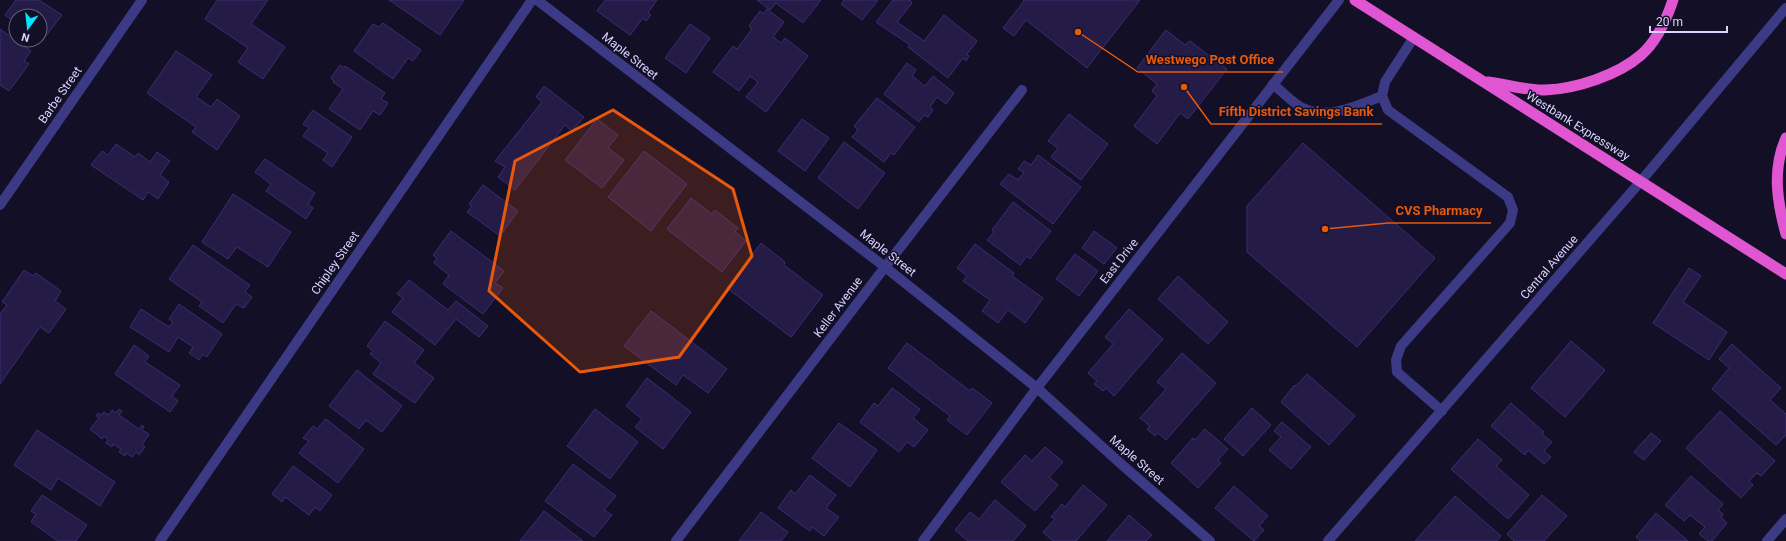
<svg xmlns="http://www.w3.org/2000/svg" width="1786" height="541" font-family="Roboto,sans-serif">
  <rect width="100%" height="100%" fill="#130f26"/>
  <path fill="#241b47" stroke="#3b2d73" d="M16 0H39L62 15 42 41 40 39V16H16V23L5 15Z
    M217 0H268L251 24 285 47 263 79 238 62 248 48 205 19Z
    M389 0H464L440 35Z
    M605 0H657L648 13 651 15 646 21 643 18 630 35 597 11Z
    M757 0H821L803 23 776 3 770 10Z
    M844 0H878L862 20 841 4Z
    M893 0H910L912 3 897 22 924 41 944 15 977 41 967 54 969 56 966 61 963 58 948 78 908 47 910 45 876 22Z
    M1023 0H1140L1087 68 1026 20 1014 36 1003 28 1024 1Z
    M767 9 784 22 773 37 781 43 785 38 808 56 766 112 746 97 758 82 750 76 739 91 713 72 733 46 737 49 752 29 749 26 760 11 764 14Z
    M383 23 421 50 413 61 408 58 393 79 354 51 373 24 379 27Z
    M690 24 710 38 686 73 665 58Z
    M0 29 31 51 24 61 29 64 9 91 0 85Z
    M1166 30 1185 45 1190 41 1227 69 1188 119 1180 113 1157 144 1134 126 1157 96 1152 91 1157 84 1137 68Z
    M176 51 212 75 196 97 211 107 217 99 240 116 217 150 192 132 196 127 147 93Z
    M907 63 916 70 912 76 925 86 933 76 954 93 946 104 937 97 930 107 933 110 928 117 924 115 919 122 884 94Z
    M340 65 344 68 345 66 385 93 381 99 388 103 380 115 373 111 360 130 329 109 343 89 333 82 334 81 331 78Z
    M544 86 584 117 572 131 565 125 515 190 498 177 505 167 495 161 542 102 536 97Z
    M877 98 915 127 894 155 891 153 884 162 852 137 858 130 854 126Z
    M313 110 352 137 332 167 323 160 328 153 303 136 309 128 303 124Z
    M1069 114 1108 144 1081 180 1051 157 1058 148 1048 141Z
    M597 119 618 135 608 148 624 160 602 188 565 160Z
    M802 119 829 138 805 171 778 151Z
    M844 142 885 173 858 209 818 178Z
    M1303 143 1435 258 1357 347 1247 252V206Z
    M116 144 135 157 138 153 150 162 157 152 170 161 160 175 169 182 158 199 148 192 143 200 91 165 102 151 108 155Z
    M644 151 687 184 651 231 608 197Z
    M1038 155 1081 187 1053 224 1000 184 1009 174 1018 180 1024 172 1018 169 1024 161 1031 165Z
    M265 159 315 193 308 204 313 208 306 219 266 191 271 184 255 172Z
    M483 185 518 211 500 236 467 212 472 206 469 204Z
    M233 194 291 232 268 267 237 247 228 259 202 242Z
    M691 198 712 214 715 210 738 228 735 232 746 241 722 272 667 229Z
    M1013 202 1051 231 1030 259 1027 256 1020 265 987 240 994 232 992 230Z
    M451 231 504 271 495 283 503 288 483 314 443 284 449 275 434 263 437 258 433 255Z
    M1094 231 1117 248 1104 264 1082 248Z
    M761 243 785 262 784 265 823 295 791 337 727 288Z
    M975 244 1014 273 1012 276 1043 298 1025 323 1008 310 998 323 982 311 990 300 963 281 967 276 957 268Z
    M193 245 250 285 245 292 252 297 244 308 236 304 223 323 199 306 202 302 169 279Z
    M1075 254 1098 271 1079 296 1056 279Z
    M1689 268 1701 276 1683 302 1727 332 1709 360 1653 323Z
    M24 270 33 276 36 273 61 291 55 301 66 309 49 333 40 327 0 384V314L7 305 2 302Z
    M1178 276 1228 322 1208 344 1158 299Z
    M409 280 448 310 456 301 488 326 479 337 456 319 435 345 392 312 403 298 397 294Z
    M179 304 222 334 207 357 203 354 199 360 189 353 193 347 178 337 169 352 130 327 141 309 169 327 173 322 169 319Z
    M1129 309 1163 339 1114 396 1106 388 1103 391 1094 384 1097 381 1088 373 1113 344 1105 337Z
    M651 311 727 369 708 393 683 375 676 385 624 346Z
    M385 321 424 350 414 363 434 378 415 403 373 374 381 363 370 354 373 351 367 346Z
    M1571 341 1605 370 1565 417 1531 388Z
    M907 343 970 391 972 388 992 403 967 435 947 420 950 416 888 368Z
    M1732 344 1781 388 1770 400 1786 414V435L1776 445 1712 389 1729 368 1719 359Z
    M134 345 149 356 145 362 180 385 172 396 178 401 170 412 115 374Z
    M1182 353 1216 383 1166 440 1158 433 1155 436 1147 429 1150 426 1140 418 1166 389 1157 382Z
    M357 370 402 406 382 432 366 420 359 429 329 406Z
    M1307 374 1355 416 1329 445 1281 402 1291 389 1295 385 1296 386Z
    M647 378 691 412 663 449 635 427 642 419 626 406Z
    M892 388 920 409 913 418 928 430 914 447 907 442 899 452 860 422 874 403 878 406Z
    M1511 403 1544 432 1542 434 1552 442 1544 451 1551 457 1544 464 1528 450 1525 455 1491 426Z
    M1252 408 1271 425 1243 456 1224 439Z
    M119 409 122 411 119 415 139 429 142 425 144 427 142 430 149 434 142 445 145 447 139 455 136 452 132 457 126 453 125 456 119 452 121 449 113 444 112 447 106 443 108 440 104 436 102 439 90 429 99 418 96 416 98 413 101 415 104 412 109 415 112 410 116 413Z
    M595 409 638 442 610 479 567 446Z
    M1720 411 1775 461 1761 476 1757 473 1749 481 1753 485 1741 498 1686 448Z
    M326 419 364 449 338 483 299 453 309 441 303 438 313 426 317 429Z
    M1282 422 1311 447 1291 469 1269 450 1281 437 1274 431Z
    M839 423 877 450 850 487 812 458Z
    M1205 429 1228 449 1218 460 1221 463 1198 488 1171 463 1193 438 1195 440Z
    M37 430 115 482 100 506 58 478 51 490 14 465Z
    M1651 433 1661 441 1644 460 1634 452Z
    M1478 439 1502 460 1496 466 1529 495 1508 519 1451 469Z
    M1045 447 1063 462 1049 477 1058 485 1035 511 1001 482 1025 455 1032 461Z
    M573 464 616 496 604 510 612 515 594 537 545 501Z
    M293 466 332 495 320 511 315 507 309 515 285 497 282 502 272 494Z
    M810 475 836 495 826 508 839 517 824 536 812 527 810 531 778 508 791 490 795 494Z
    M1691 476 1723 504 1718 510 1723 514 1721 517 1727 523 1712 541H1708L1699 534 1705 527 1690 515 1684 521 1665 505Z
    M1083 485 1107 505 1076 541H1053L1043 532 1055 519 1051 517 1062 504 1065 507Z
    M1234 486 1268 516 1259 526 1264 530 1254 541 1215 508Z
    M42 495 87 525 76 541H58L31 522 36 514 31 511Z
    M1542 495 1567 516 1544 541H1514L1507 534Z
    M1455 496 1501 536 1497 541H1415Z
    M995 500 1026 526 1013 541H968L955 530 970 512 979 519Z
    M544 511 583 541H520Z
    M761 512 788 532 781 541H739Z
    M1656 513 1688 541H1640L1636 537Z
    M1129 515 1152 535 1146 541H1107Z"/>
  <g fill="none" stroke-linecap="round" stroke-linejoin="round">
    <path stroke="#3d3a85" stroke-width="10" d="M1414 37 1385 82 1382 96 1388 110 1508 197 1513 210 1510 223 1401 346 1396 360 1397 372 1442 411
      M1273 84C1281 91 1290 100 1299 106 1325 122 1357 106 1382 96
      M923 541 1037 388"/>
    <path stroke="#3d3a85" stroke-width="10" d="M537 0 885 267 1037 388 1120 463 1210 541
      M0 205 142 0
      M1037 388 1339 0
      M160 541 532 0
      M676 541 885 267 1022 90
      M1767 541 1786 519"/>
    <path stroke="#3d3a85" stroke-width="10" d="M1328 541 1641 181 1786 8"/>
    <path stroke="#e055d1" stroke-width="11" d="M1355 0 1786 274
      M1488 82C1505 84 1528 91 1545 90 1576 89 1618 75 1641 55 1656 42 1667 18 1673 0
      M1786 138C1772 169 1777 202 1786 234"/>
  </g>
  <path fill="#e8590c" fill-opacity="0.2" stroke="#e8590c" stroke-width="3" stroke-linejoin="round" d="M613 110 733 189 752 256 679 357 580 372 489 291 515 161Z"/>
  <g text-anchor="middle" stroke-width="3" stroke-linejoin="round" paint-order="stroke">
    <g font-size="12" fill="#d9d4ff" stroke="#130f26">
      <text transform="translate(630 56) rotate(38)" y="4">Maple Street</text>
      <text transform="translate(60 95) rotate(-55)" y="4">Barbe Street</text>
      <text transform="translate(1578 126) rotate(32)" y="4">Westbank Expressway</text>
      <text transform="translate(888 253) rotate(38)" y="4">Maple Street</text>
      <text transform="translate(1119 261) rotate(-52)" y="4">East Drive</text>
      <text transform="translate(335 263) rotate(-55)" y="4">Chipley Street</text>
      <text transform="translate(1549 267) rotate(-49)" y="4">Central Avenue</text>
      <text transform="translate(838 307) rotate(-53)" y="4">Keller Avenue</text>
      <text transform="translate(1137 460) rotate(41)" y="4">Maple Street</text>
    </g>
  </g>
  <path fill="none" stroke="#e8590c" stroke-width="1.5" d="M1078 32L1138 72H1283M1184 87L1211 124H1382M1325 229L1388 223H1491"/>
  <g fill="#e8590c" stroke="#130f26" stroke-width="1.5">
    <circle cx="1078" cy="32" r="4"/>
    <circle cx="1184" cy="87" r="4"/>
    <circle cx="1325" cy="229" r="4"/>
  </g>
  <g font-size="13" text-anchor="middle" font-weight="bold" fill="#e8590c" stroke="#130f26" stroke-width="3" stroke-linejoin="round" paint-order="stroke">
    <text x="1210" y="64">Westwego Post Office</text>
    <text x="1296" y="116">Fifth District Savings Bank</text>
    <text x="1439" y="215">CVS Pharmacy</text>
  </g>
  <g transform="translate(28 28) rotate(195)"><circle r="19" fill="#130f26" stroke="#625e7d"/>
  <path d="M0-3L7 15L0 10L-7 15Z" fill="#00e5ff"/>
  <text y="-6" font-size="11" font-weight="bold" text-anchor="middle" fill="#d9d4ff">N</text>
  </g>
  <path d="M1650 26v6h77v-6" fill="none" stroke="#d9d4ff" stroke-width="2"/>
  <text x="1656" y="26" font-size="12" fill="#d9d4ff" stroke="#130f26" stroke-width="3" paint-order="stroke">20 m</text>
</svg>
